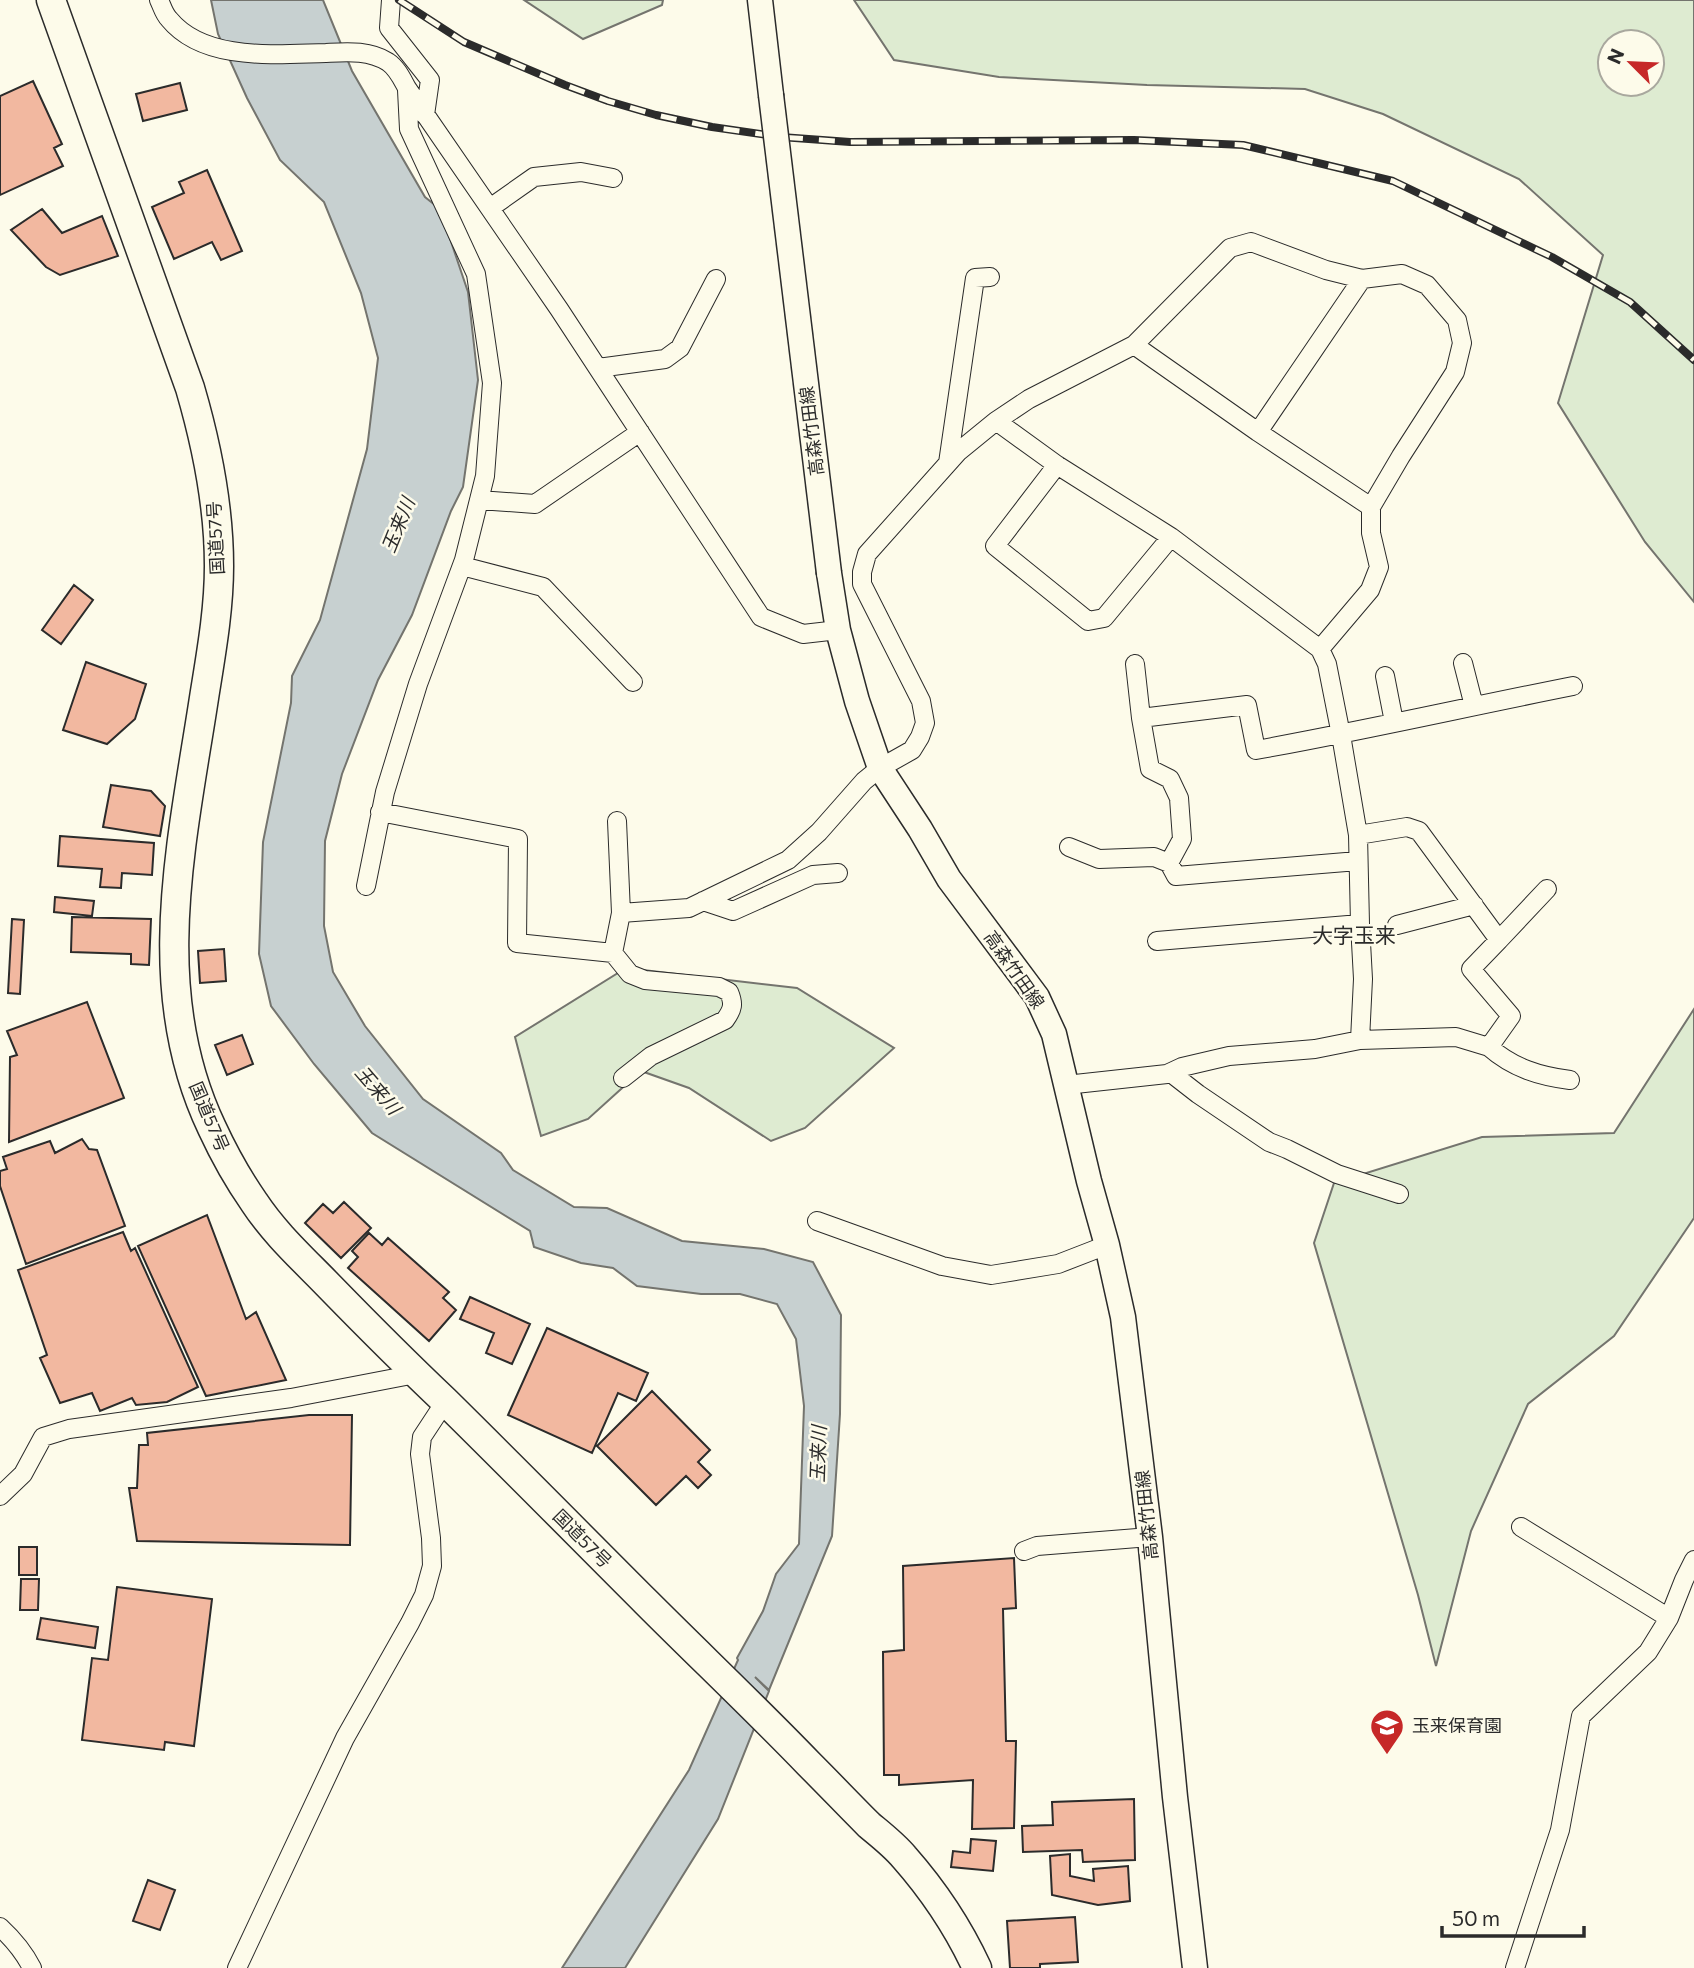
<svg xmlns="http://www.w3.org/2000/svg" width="1694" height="1968" font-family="Commissioner,'Noto Sans JP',sans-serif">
  <rect width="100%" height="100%" fill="#fdfbea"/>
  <path fill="#deebd1" stroke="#74746e" stroke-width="2" fill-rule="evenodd" d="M524 0H663L662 5 583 39Z
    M854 0H1694V602L1645 542 1558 403 1603 255 1519 179 1383 114 1305 89 1147 85 999 77 894 60ZM1610 42H1652V84H1610Z
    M626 968 797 988 894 1048 805 1128 771 1141 689 1088 641 1071 588 1119 541 1136 515 1037Z
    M1694 1009V1218L1614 1336 1528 1404 1471 1531 1436 1666 1418 1595 1314 1243 1334 1183 1482 1137 1614 1133Z"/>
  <path fill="#c7d0d0" stroke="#74746e" stroke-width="2" d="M211 0H323L352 71 425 197 440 209 468 292 478 380 463 487 451 511 412 615 378 680 342 774 325 841 324 926 333 972 365 1026 423 1099 501 1153 513 1170 574 1207 607 1208 682 1241 764 1249 813 1262 841 1315 840 1414 832 1536 769 1690 755 1677 769 1691 718 1819 625 1968H562L689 1770 738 1660 737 1658 763 1611 776 1574 799 1544 804 1406 796 1339 777 1304 740 1294H701L637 1286 613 1268 581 1263 534 1247 530 1231 372 1133 314 1064 271 1006 259 954 263 842 291 703 292 676 320 620 367 449 378 358 361 293 324 202 280 160 247 98 218 34Z"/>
  <path fill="#f2b8a0" stroke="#2b2b2b" stroke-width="2" d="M33 81 62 144 54 148 63 166 0 195V96Z
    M180 83 187 110 143 121 136 94Z
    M207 170 242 251 221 260 212 242 174 259 152 207 184 193 179 182Z
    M42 209 62 233 102 216 118 256 60 275 46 267 11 230Z
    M74 585 93 600 61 644 42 630Z
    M86 662 146 684 135 719 107 744 63 730Z
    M111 785 151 791 165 806 160 836 103 827Z
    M60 836 154 843 152 875 122 873 121 888 100 887 102 869 58 866Z
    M55 897 94 901 92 916 54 912Z
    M72 917 151 919 149 965 131 964V954L71 952Z
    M12 919 24 920 20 994 8 993Z
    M224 949 226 981 200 983 198 951Z
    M87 1002 124 1098 9 1142 10 1057 17 1055 7 1031Z
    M242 1035 253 1064 227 1075 215 1045Z
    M82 1139 89 1149 97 1150 125 1226 26 1264 0 1186V1171L7 1169 3 1157 50 1141 55 1153Z
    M344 1202 371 1228 341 1258 305 1223 323 1204 333 1213Z
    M207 1215 246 1319 256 1312 286 1380 206 1396 138 1246Z
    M123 1232 131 1251 135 1248 198 1387 167 1402 136 1405 132 1398 100 1411 92 1393 60 1403 40 1358 47 1355 18 1270Z
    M369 1233 382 1245 388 1238 449 1292 443 1298 456 1310 429 1341 348 1268 358 1257 352 1251Z
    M470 1297 530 1324 512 1364 486 1353 494 1333 460 1319Z
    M547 1328 648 1373 636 1401 618 1393 592 1453 508 1415Z
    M652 1391 710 1450 698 1462 711 1475 698 1488 686 1476 656 1505 597 1446Z
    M309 1415H352L350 1545 137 1541 129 1488H137L139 1445H148L147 1433Z
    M19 1547H37V1575H19Z
    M1014 1558 1016 1608 1003 1609 1006 1741H1016L1014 1828 972 1829 973 1780 899 1785V1775H884L883 1652 904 1650 903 1566Z
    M21 1579H39L38 1610H20Z
    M117 1587 212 1599 194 1746 165 1742 164 1750 82 1740 92 1658 108 1660Z
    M41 1618 98 1627 95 1648 37 1639Z
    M1134 1799 1135 1860 1083 1862 1082 1850 1023 1852 1022 1826 1053 1825 1052 1802Z
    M971 1839 996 1841 993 1871 951 1867 953 1851 970 1853Z
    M1070 1854V1876L1094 1881 1093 1869 1128 1866 1130 1901 1098 1905 1052 1895 1050 1856Z
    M148 1880 175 1890 160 1930 133 1921Z
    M1075 1917 1078 1962 1040 1964V1968H1010L1007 1921Z"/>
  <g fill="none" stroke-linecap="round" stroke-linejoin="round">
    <g stroke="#2b2b2b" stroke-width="20">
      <path id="minor" d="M159 0C162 6 164 14 169 19 204 62 276 54 326 53 347 52 369 50 388 62 397 68 402 79 407 88L559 309 761 617 803 634 838 630
        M391 0 389 28 430 80 425 115
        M490 208 534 177 581 172 613 178
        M1134 345 1258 432 1371 507
        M598 368 665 359 680 348 716 279
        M1258 432 1362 279
        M948 463 975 278 990 277
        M1057 465 995 546 1088 621 1104 618 1171 537
        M479 500 535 504 640 432
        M462 566 543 587 633 682
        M1320 649 1327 664 1341 735 1358 835 1360 924 1363 979 1360 1040
        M1463 663 1474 706
        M1135 664 1141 718 1150 769 1170 779 1179 798 1182 839 1169 863
        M1385 676 1394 722
        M1141 718 1247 705 1256 750C1362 731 1467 707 1573 686
        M380 812 518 839 517 943 613 953 621 913
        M617 821 621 913 689 908 788 860 819 832 864 781 880 768 912 750 920 737 925 723 921 701 862 584V572L867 554 958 452 996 421 1029 399 1134 345 1230 248 1251 242 1326 270 1362 279 1402 274 1427 285 1457 320 1462 343 1455 372 1401 456 1371 507V533L1379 567 1370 590 1320 649 1171 537 1057 465 996 421
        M1069 847 1099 859 1154 857 1169 863 1176 876 1358 861
        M366 886 385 792 418 684 464 560 485 476 492 383 476 274 409 129 407 90
        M703 901 733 911 813 875 838 873
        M1397 925 1474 905
        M1499 940 1547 889
        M1157 941 1360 924
        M613 953 630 974 645 980 719 987 729 992C734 1004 733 1009 725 1020L651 1056 623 1078
        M1489 1047C1513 1068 1539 1076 1570 1080
        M1171 1073 1198 1094 1269 1142 1287 1149 1337 1174 1399 1194
        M1066 1085 1167 1074 1182 1067 1229 1056 1315 1049 1360 1040 1456 1037 1489 1047 1511 1016 1471 969 1499 940 1419 831 1407 827 1358 835
        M817 1221 942 1266 991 1275 1058 1264 1107 1245
        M0 1496 23 1474 43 1437 69 1429 291 1398 416 1374
        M1521 1527 1669 1618
        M1024 1551 1037 1546 1150 1537
        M0 1927C13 1939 24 1952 32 1968
        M237 1968 345 1738 410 1623 424 1595 432 1566 431 1538 420 1454 422 1437 445 1402
        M1515 1968 1560 1830 1581 1716 1648 1652 1669 1618 1684 1580 1694 1560"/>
    </g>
    <g stroke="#2b2b2b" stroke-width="27">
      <path id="secondary" d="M760 0 771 95
        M829 573 838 630 857 701 880 768 920 829 949 879 1037 997 1054 1034 1089 1181 1107 1245 1123 1317 1150 1537 1175 1797 1195 1968"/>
    </g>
    <g stroke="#2b2b2b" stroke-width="31">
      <path id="trunk" d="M51 0 190 388C207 446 219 504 219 566 219 610 211 654 204 698 182 842 146 990 212 1128 224 1154 238 1179 254 1202 275 1234 304 1260 330 1287 368 1326 406 1364 445 1401 513 1468 580 1536 647 1603 701 1657 756 1709 809 1764 829 1784 849 1805 869 1825 881 1835 894 1845 904 1857 934 1891 958 1927 977 1968"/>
    </g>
    <use href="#minor" stroke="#fdfbea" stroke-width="18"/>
    <use href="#secondary" stroke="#fdfbea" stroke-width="24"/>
    <use href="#trunk" stroke="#fdfbea" stroke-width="28"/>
    <g stroke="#2b2b2b" stroke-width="8">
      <path id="rail" d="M399 0 464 42 565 85 608 101 656 115 712 127 781 137 850 142 1134 140 1243 145 1393 181 1552 257 1630 302 1694 360"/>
    </g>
    <use href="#rail" stroke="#fdfbea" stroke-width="5" stroke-dasharray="16" stroke-linecap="butt"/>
    <g stroke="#2b2b2b" stroke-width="27" stroke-linecap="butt">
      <path id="secondary-bridge" d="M771 95 829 573"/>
    </g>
    <use href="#secondary-bridge" stroke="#fdfbea" stroke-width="24"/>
  </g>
  <defs>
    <g id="school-pin" transform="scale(1.75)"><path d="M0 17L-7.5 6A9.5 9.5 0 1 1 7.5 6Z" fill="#c62828" stroke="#fdfbea"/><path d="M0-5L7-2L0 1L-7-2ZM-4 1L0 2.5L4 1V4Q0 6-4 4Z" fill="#fff"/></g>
  </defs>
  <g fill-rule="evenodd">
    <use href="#school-pin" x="1387" y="1726"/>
  </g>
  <g text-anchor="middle" stroke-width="5" stroke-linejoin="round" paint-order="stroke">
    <g font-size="18" fill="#2b2b2b" stroke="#fdfbea">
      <text transform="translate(812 431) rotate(-97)" y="6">高森竹田線</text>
      <text transform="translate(216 538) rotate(-93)" y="6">国道57号</text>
      <text transform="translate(1014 970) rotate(55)" y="6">高森竹田線</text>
      <text transform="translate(209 1117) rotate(67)" y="6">国道57号</text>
      <text transform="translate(1147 1515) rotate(-96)" y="6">高森竹田線</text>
      <text transform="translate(582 1539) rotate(45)" y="6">国道57号</text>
    </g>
    <g font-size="18" fill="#2b2b2b" stroke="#fdfbea" text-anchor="start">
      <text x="1412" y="1732">玉来保育園</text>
    </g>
    <g font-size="19" font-style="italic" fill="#2b2b2b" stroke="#fdfbea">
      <text transform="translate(398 525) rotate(-68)" y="7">玉来川</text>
      <text transform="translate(378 1090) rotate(49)" y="7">玉来川</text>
      <text transform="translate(818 1454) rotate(-88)" y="7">玉来川</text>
    </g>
    <g font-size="21" fill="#2b2b2b" stroke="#fdfbea">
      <text x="1354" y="943">大字玉来</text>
    </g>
  </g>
  <g transform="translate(1631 63) rotate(294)"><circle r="33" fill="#fdfbea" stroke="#a9a89e" stroke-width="2"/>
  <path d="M0-5L12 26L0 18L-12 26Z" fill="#c62828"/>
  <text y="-10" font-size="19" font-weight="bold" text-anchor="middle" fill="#2b2b2b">N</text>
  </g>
  <path d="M1442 1926v10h142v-10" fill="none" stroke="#2b2b2b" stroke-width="3.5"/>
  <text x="1452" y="1926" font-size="21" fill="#2b2b2b" stroke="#fdfbea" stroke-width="5" paint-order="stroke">50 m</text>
</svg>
